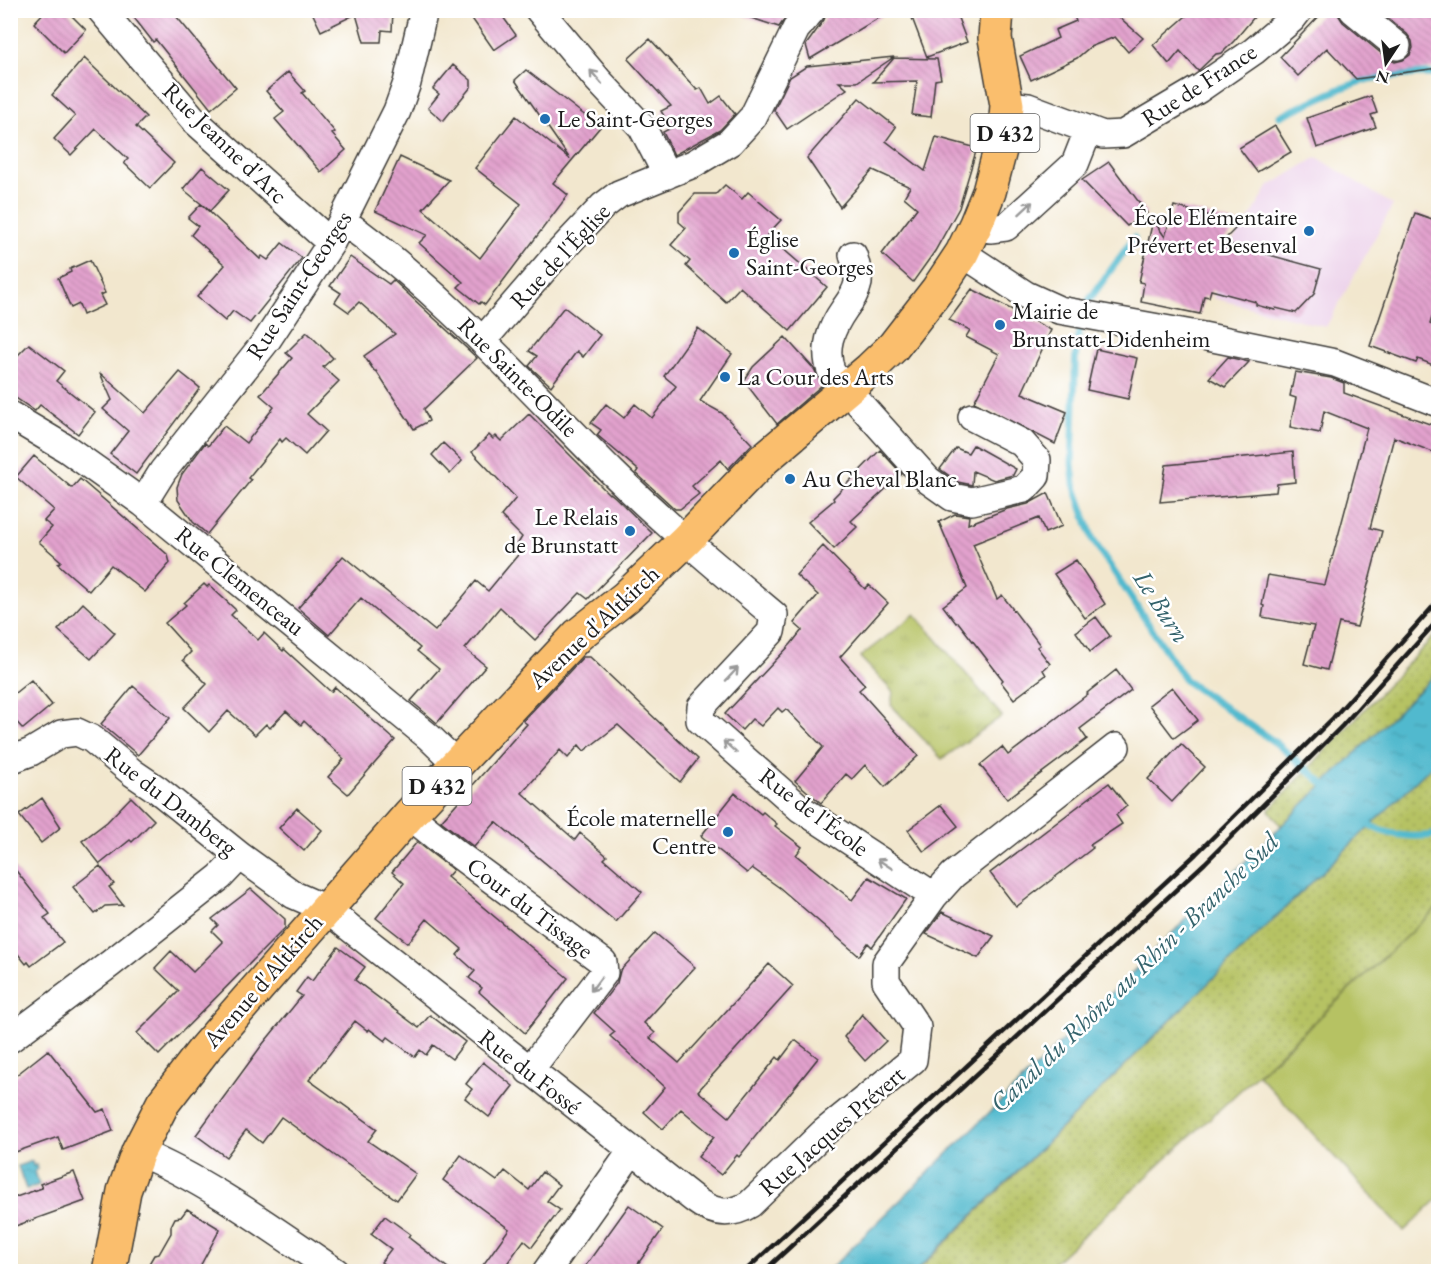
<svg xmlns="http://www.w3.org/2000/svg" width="1449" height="1282" font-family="'EB Garamond',serif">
  <defs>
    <pattern id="grass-dots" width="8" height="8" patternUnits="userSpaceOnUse" patternTransform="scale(1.5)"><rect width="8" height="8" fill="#b6c264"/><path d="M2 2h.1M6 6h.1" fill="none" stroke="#9ca656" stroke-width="1.8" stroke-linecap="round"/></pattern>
    <pattern id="park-tufts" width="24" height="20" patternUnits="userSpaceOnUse" patternTransform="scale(1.5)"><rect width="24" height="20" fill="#b6c264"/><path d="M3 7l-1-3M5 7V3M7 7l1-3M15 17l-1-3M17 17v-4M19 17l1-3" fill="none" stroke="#9ca656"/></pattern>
    <pattern id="water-ripples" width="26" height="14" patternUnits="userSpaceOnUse" patternTransform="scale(1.5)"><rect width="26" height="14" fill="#51b9ce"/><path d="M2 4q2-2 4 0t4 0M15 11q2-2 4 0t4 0" fill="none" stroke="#469eb0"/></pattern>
    <pattern id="building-back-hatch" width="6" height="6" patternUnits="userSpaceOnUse" patternTransform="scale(1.5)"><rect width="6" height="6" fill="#e2a1cd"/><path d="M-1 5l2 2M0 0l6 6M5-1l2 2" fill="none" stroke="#c18aaf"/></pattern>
  </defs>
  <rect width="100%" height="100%" fill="#fff"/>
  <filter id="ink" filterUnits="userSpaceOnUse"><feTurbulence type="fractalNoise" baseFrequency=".0167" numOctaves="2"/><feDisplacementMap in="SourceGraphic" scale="12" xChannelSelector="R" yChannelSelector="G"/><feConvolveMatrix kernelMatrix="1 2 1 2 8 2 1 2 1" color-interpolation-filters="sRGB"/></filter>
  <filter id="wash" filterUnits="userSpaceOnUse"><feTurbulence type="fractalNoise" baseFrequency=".008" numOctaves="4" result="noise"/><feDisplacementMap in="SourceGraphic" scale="24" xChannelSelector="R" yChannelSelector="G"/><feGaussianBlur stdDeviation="1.35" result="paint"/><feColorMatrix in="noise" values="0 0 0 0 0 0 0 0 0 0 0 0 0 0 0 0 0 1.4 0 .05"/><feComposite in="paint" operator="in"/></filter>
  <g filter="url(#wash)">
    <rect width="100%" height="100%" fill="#f2e7ce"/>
    <path fill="#ecd1ea" d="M1317 157 1393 205 1326 327 1213 298 1227 248 1253 213 1268 187Z"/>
    <path fill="url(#grass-dots)" stroke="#696f40" stroke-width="1.5" d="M1438 632V672L1282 827 1269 810Z
      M1438 760V907L1045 1271 916 1272 1248 944Z"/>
    <path fill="url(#park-tufts)" stroke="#696f40" stroke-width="1.5" d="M915 614 1002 716 942 759 891 705 893 692 860 657Z"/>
    <path fill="#b6c264" stroke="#696f40" stroke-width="1.5" d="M1438 907V1199L1404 1231 1258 1075Z"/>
    <path fill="url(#water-ripples)" stroke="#366a75" stroke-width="1.5" d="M1438 672V760L1248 944 916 1271H828Z
      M32 1161 33 1166 36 1165 38 1169 35 1171 39 1185 26 1189 18 1166Z"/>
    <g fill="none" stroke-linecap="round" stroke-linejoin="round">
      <path stroke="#51b9ce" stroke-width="7" d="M1280 116 1342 88 1369 79 1417 74H1432L1438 77
        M1087 303 1134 238
        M1081 324 1076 344 1072 464 1074 484 1093 540 1186 681 1276 743 1331 790
        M1366 822C1382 836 1418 839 1438 834"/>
    </g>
    <g id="blocks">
      <path fill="url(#building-back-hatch)" d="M46 10H66L86 30 64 53 34 23Z
        M128 10H171L236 88 211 109 156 40 153 42Z
        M311 10H393L392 31 382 30 381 42H364L356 14 321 31Z
        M466 10H498L516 35 494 50Z
        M740 10H791L779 27 739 14Z
        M827 10H892L810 59 806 45 824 20Z
        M909 10H955L967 42 927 57Z
        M1084 10H1111L1143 38 1128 52 1115 37 1090 47 1077 58 1031 80 1020 56 1058 38 1055 30 1076 21 1074 17Z
        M1193 10H1260L1234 41 1222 53 1216 54 1198 71 1180 51 1169 64 1153 45Z
        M1325 10H1338L1339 16 1343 22 1387 58 1395 62 1403 60 1410 55 1413 48 1412 41 1407 34 1378 10H1438V68L1356 79 1327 48 1298 76 1280 57Z
        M650 39 697 90 701 88 710 104 721 96 735 114 720 130 674 155 663 132 671 128 661 111 671 106 628 59Z
        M894 57 857 82H839L847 89 787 129 774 110 790 77 807 66Z
        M84 58 146 117 136 127 174 163 150 188 124 163 128 159 96 129 71 155 54 139 75 116 52 95Z
        M894 58 937 59 941 79 935 80 931 117 912 115 917 81 873 82Z
        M453 65 471 80V87L443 121 428 108 439 94 433 89Z
        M526 70 600 127 553 183 568 195 485 305 481 302 479 304 458 287 463 282 419 243 427 235 375 211 400 157 449 180 423 209 480 258 521 204 475 168 516 116 570 159 515 80Z
        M288 72 305 91 302 93 335 132 332 134 346 150 321 172 275 119 284 112 266 91Z
        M1371 96 1377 113 1371 115 1376 127 1317 148 1307 118Z
        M859 98 896 127 886 141 925 171 936 137 977 148 959 208 935 251 913 282 882 254 917 208 904 197 910 187 873 170 840 207 807 158Z
        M1275 126 1291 152 1257 172 1239 148Z
        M1109 162 1147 213 1127 226 1082 180Z
        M202 167 229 190 210 211 183 189Z
        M725 185 742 199 748 192 781 220 767 235 827 287 790 331 740 287 726 302 686 266 690 261 671 245 686 228 679 222V212L695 194H716Z
        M201 204 260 259 262 256 268 260 282 243 302 258 250 323 233 311 225 321 197 297 225 265 191 235 198 226 188 218Z
        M1174 206 1240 224 1222 242 1321 269 1314 294 1296 313 1276 308 1275 310 1256 305V302L1211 290 1209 297 1204 296 1200 314 1141 302 1144 283 1139 282 1153 220 1165 237Z
        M1415 213 1438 221V298L1430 324 1438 327V367L1418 359 1416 363 1370 346Z
        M350 257 389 284 393 280 477 358 424 409 429 421 414 429 376 371 375 372 364 356 395 334 359 302 349 312 335 302 341 293 330 286Z
        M90 260 105 293 100 295 105 305 83 315 79 304 71 308 58 278 71 272 70 269Z
        M972 289 1051 330 1022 393 1067 412 1055 444 974 402 999 354 966 337 970 330 949 320Z
        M564 307 600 335 583 357 577 351 551 386 529 366 537 356 529 351Z
        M698 328 732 354 700 401 722 413 752 444 728 469 721 460 692 486 699 494 680 509H675L636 473 638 470 597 435 601 430 591 423 606 404 624 418 635 404 652 418 676 386 664 376Z
        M307 332 333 358 323 367 339 381 307 414 326 431 305 455 286 438 282 442 280 439 248 478 251 480 207 534 193 522 178 500 177 487 182 474 205 443 208 446 224 426 246 443 274 407 260 395 292 358 286 353Z
        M785 337 814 369 822 385 777 424 744 381 753 367Z
        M29 344 64 371 56 381 95 412 78 434 40 405 35 411 10 394V363Z
        M1096 349 1137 358 1128 399 1087 390Z
        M1228 357 1249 362 1225 387 1209 378Z
        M180 372 200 388 136 474 110 454 128 431 103 409 112 400 100 373 145 413Z
        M1295 372 1331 378 1344 383V393L1438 427V454L1394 437 1370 528 1382 531 1357 627 1339 623 1327 670 1304 664 1314 626 1262 617 1264 606 1262 605 1268 575 1325 585 1367 428 1324 411 1320 433 1290 427 1296 398 1290 396Z
        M529 414 609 494 610 493 615 497 652 533 588 599 580 593 535 640 500 607 465 649 486 666 437 723 411 701 439 669 417 651 420 648 361 598 329 635 298 608 343 556 435 631 476 581 488 591 522 550 517 545 522 537 501 516 516 498 472 452 489 435 493 439 496 436 501 441Z
        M443 443 462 461 450 474 432 455Z
        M973 445 1016 469 1013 475 994 480 973 471 972 485 958 482 940 469 956 448 968 453Z
        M880 450 902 474 851 521 857 527 834 549 808 522 834 500 833 498Z
        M1293 452 1295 482 1277 484 1276 492 1160 502 1166 465Z
        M34 456 72 488 80 479 168 555 170 563 145 592 111 565 89 591 58 564 61 561 39 542 52 527 44 521 54 510 16 477Z
        M1048 493 1062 526 1045 533 1039 518 973 544 997 599 1002 595 1040 645 1037 647 1050 664 1043 670 1046 675 1014 699 1001 682 1003 680 958 622 956 623 943 606 967 588 939 522 955 514 969 516 968 524 1007 509 1028 504Z
        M823 546 865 589 869 585 888 603 840 657 865 685 859 690 918 756 885 787 865 765 852 779 846 774 821 803 795 781 823 747 786 709 782 712 778 708 761 726 752 719 742 730 725 714 791 644 802 630 794 623 818 595 796 575Z
        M1076 560 1105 604 1085 618 1054 574Z
        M204 584 207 587 209 585 236 610 231 615 258 640 264 633 283 651 284 649 331 692 335 687 395 740 348 794 328 777 344 759 304 721 301 725 286 711 270 728 266 724 255 735 228 711 209 732 184 708 207 684 183 660 191 652 165 623 186 605 184 603Z
        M83 603 115 633 91 659 58 630Z
        M1096 617 1110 636 1090 652 1076 632Z
        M583 657H590L698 759 680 782 618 725 584 751 579 745 568 758 560 750 522 793 575 840 580 833 607 856 604 859 642 892 616 922 496 822 474 847 441 821 527 724 523 721Z
        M1116 670 1131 690 1080 729 1087 739 1007 799 980 765 1002 747 1008 755 1088 694 1087 693Z
        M31 680 52 705 23 729 10 715V697Z
        M133 686 170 718 138 755 101 724Z
        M1172 687 1198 720 1174 738 1149 705Z
        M1181 744 1205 767 1172 802 1148 779Z
        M1109 783 1127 806 1116 815 1122 824 1090 845 1093 848 1016 907 990 873Z
        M735 793 761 814 763 812 777 824 775 826 802 847 796 855 852 900 869 877 906 899 872 947 868 943 859 956 780 888 752 868 747 873 701 836Z
        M131 797 154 820 132 842 130 840 100 864 82 841 107 822Z
        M42 798 61 827 41 843 19 815Z
        M941 805 958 826 924 852 908 830Z
        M297 808 322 830 304 851 279 828Z
        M417 842 453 870 447 877 568 978 525 1033 479 992 482 988 469 978 475 971 457 955 462 949 427 919 408 943 376 918 404 883 392 872Z
        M10 863 50 914 44 918 63 942 31 966 28 962 26 964 10 944Z
        M100 866 114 884 109 887 123 905 105 906 95 914 73 887Z
        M251 889 285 919V928L159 1055 137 1033 179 991 155 968 171 951 193 972 223 942 212 931 218 925 212 919Z
        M942 912 994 936 978 958 926 934Z
        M655 933 695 967 644 1023 655 1033 650 1038 679 1063 769 964 793 986 698 1091 729 1117 777 1057 780 1060 795 1040 818 1058 739 1157 737 1155 721 1175 698 1157 714 1137 681 1109 663 1129 644 1112 665 1087 610 1036 615 1032 594 1013 617 983 620 971Z
        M338 947 365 967 355 980 419 1028 430 1015 465 1042 452 1059 433 1045 426 1055 420 1050 415 1057 388 1037 385 1041 369 1029 368 1031 355 1021 309 1080 377 1129 368 1141 416 1174 397 1200 281 1117 262 1143 246 1130 226 1157 196 1135 262 1045 302 996 296 992 307 977 312 981Z
        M862 1014 886 1041 865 1061 844 1037Z
        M48 1050 97 1112 105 1109 113 1131 63 1150 58 1137 10 1154V1080Z
        M483 1062 513 1086 489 1117 465 1098 472 1089 466 1084Z
        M461 1155 497 1181 505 1171 529 1190 542 1172 559 1185 547 1201 560 1210 532 1247 524 1240 501 1272H478L509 1229 443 1180Z
        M74 1172 85 1201 10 1228V1199L42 1188 40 1184Z
        M629 1205 663 1229 632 1272H581Z
        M187 1209 220 1229 197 1272H144L154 1255 159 1254 171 1233V1226L175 1218 181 1217Z
        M385 1216 410 1234 408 1237 453 1272H394L381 1262 391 1249 371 1234Z"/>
    </g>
  </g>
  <g filter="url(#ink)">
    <use href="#blocks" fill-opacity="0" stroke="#3c3a37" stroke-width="1.5"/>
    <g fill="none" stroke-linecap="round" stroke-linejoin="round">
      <g stroke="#3c3a37" stroke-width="30">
        <path id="minor" d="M101 10 194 120 331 243
          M539 10 598 80 642 127 667 175
          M1353 10 1397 46
          M1007 105 1028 107 1103 135 1123 134 1199 89 1254 51 1292 19 1299 10
          M343 221C444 293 525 386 613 473 664 523 719 569 774 615L771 632 701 707 700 720 801 809 934 896
          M976 224 990 229 1006 227 1075 164 1088 131
          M962 253 1026 295 1059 310 1203 336 1335 363 1438 403
          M853 255C856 264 859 274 858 283 856 293 851 300 845 308 831 328 822 349 832 373L928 480 952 497 972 501 1024 489 1036 476 1037 460 1022 443 972 417
          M483 340 553 259 603 206 619 194 693 164 730 142 753 117 796 29 812 10
          M10 415 67 449 143 503 429 737 457 764
          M143 503 163 471 267 340 331 243 397 111 407 83 424 10
          M10 760 31 752 61 734 77 732 92 739 133 773 158 790 240 856 294 895 326 909 694 1199C712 1213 729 1217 750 1204L823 1133 913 1060 917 1027 886 981V963L934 896 953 875 1116 747
          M409 815 456 853 603 962 604 973 529 1071
          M10 1039 110 964 220 877 240 856
          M138 1152C206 1180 274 1230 336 1272
          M546 1272 631 1152"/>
      </g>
      <g stroke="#3c3a37" stroke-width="36">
        <path id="major" d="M109 1272 124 1191 138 1152 163 1103 206 1047 409 815 578 635 626 597 686 540 764 459 870 369 893 347 938 289 962 253 976 224 989 192 1005 131 1007 105 995 38 997 10"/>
      </g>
      <use href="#minor" stroke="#fff" stroke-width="27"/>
      <use href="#major" stroke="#fabe6d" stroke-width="33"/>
      <path stroke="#1c1c1c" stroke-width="4.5" d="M744 1272 1196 854 1333 718 1438 601
        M763 1272 1205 863 1342 726 1438 620"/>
    </g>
    <defs><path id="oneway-shaft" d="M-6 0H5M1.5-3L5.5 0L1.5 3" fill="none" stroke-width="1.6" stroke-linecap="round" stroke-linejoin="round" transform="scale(1.5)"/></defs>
    <g stroke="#999">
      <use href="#oneway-shaft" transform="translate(596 77) rotate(-131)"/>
      <use href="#oneway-shaft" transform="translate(1026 208) rotate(-43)"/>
      <use href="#oneway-shaft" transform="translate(732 674) rotate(-47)"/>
      <use href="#oneway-shaft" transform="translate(730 747) rotate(-138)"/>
      <use href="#oneway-shaft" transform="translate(885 864) rotate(-147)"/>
      <use href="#oneway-shaft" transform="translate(596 984) rotate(127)"/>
    </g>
  </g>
  <g fill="#1f6fb2" stroke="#fff" stroke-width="2">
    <circle cx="545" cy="119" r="6"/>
    <circle cx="1309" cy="231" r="6"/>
    <circle cx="734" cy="253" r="6"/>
    <circle cx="1000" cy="325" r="6"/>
    <circle cx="725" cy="377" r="6"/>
    <circle cx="790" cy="479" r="6"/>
    <circle cx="630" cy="531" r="6"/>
    <circle cx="728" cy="832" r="6"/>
  </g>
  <g text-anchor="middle" stroke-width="5" stroke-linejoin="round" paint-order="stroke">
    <g fill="#fff" stroke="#606060" stroke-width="1.5">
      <rect x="970.5" y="114" width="69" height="38" rx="4.5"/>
      <rect x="402.5" y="767" width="69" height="38" rx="4.5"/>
    </g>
    <g font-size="22" font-weight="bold" fill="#1c1c1c">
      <text x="1005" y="141">D 432</text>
      <text x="437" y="794">D 432</text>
    </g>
    <g font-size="24" fill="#1c1c1c" stroke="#fff">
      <text transform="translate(1199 85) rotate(-33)" y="8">Rue de France</text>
      <text transform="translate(225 143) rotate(44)" y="8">Rue Jeanne d'Arc</text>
      <text transform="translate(560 256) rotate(-47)" y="8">Rue de l'Église</text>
      <text transform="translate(299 285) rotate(-57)" y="8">Rue Saint-Georges</text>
      <text transform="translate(518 377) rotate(45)" y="8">Rue Sainte-Odile</text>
      <text transform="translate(240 581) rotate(39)" y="8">Rue Clemenceau</text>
      <text transform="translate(594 627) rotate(-43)" y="8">Avenue d'Altkirch</text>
      <text transform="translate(171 801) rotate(38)" y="8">Rue du Damberg</text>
      <text transform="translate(814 812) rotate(37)" y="8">Rue de l'École</text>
      <text transform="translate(530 908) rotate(37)" y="8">Cour du Tissage</text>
      <text transform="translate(263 981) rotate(-49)" y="8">Avenue d'Altkirch</text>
      <text transform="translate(530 1072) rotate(38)" y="8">Rue du Fossé</text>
      <text transform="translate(832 1131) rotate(-41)" y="8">Rue Jacques Prévert</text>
    </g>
    <g font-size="24" fill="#1c1c1c" stroke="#fff" text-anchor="start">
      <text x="557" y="127">Le Saint-Georges</text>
      <text x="1297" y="225" text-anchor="end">École Elémentaire<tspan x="1297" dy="28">Prévert et Besenval</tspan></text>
      <text x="746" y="247">Église<tspan x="746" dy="28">Saint-Georges</tspan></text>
      <text x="1012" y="319">Mairie de<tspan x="1012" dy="28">Brunstatt-Didenheim</tspan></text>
      <text x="737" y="385">La Cour des Arts</text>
      <text x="802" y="487">Au Cheval Blanc</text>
      <text x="618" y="525" text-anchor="end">Le Relais<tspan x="618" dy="28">de Brunstatt</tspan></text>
      <text x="716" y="826" text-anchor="end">École maternelle<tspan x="716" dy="28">Centre</tspan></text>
    </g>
    <g font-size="26" font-style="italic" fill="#34636c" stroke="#fff">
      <text transform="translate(1162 606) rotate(57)" y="9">Le Burn</text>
      <text transform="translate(1134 972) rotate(-44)" y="9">Canal du Rhône au Rhin - Branche Sud</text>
    </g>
  </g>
  <rect width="1449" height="1282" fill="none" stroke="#fff" stroke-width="36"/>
  <g transform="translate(1386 63) rotate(193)" stroke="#ffffff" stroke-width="4.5" paint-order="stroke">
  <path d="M0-4.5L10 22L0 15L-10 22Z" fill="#1c1c1c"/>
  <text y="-9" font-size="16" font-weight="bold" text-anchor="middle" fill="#1c1c1c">N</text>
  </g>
</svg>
